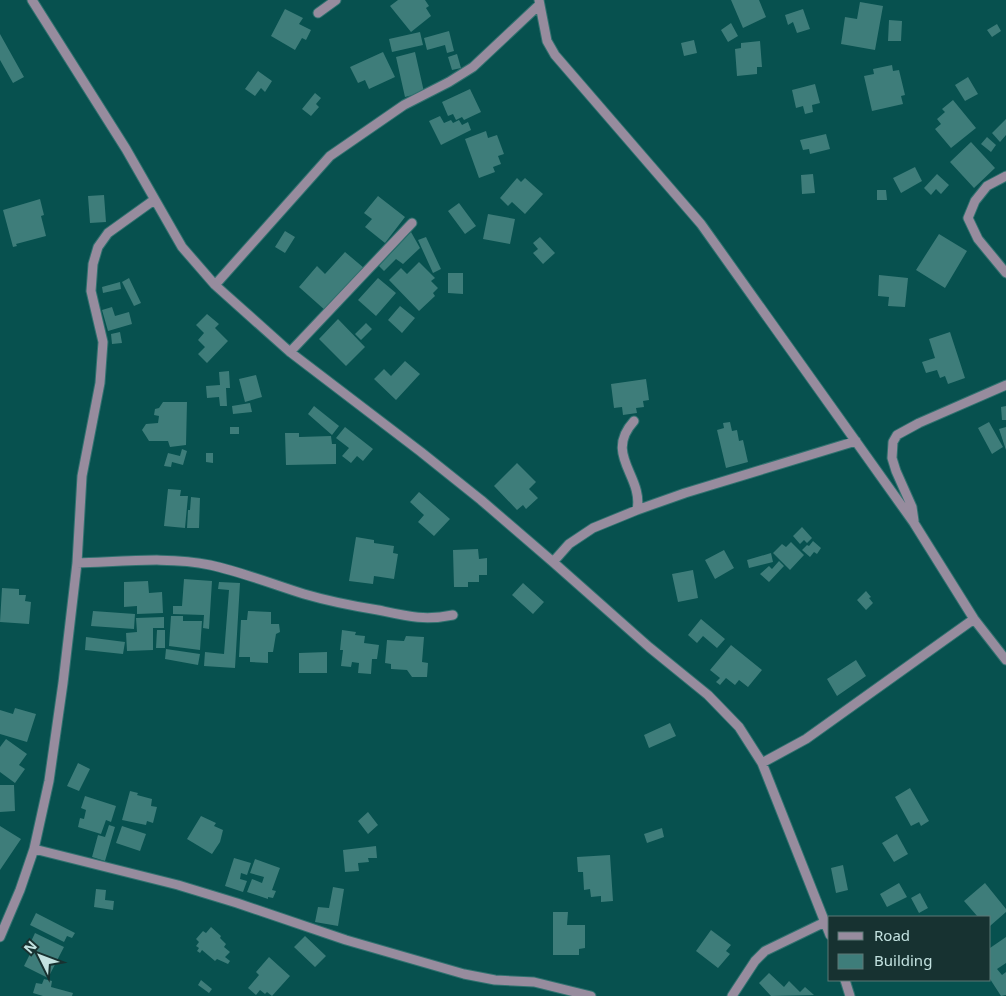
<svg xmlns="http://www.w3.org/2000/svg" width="1006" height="996" font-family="'Noto Sans',sans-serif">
  <rect width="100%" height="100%" fill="#07514f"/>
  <path fill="#3e7d7a" d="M398 0H425L429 6 426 8 431 16 411 32 390 6Z
    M731 0H759L766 17 743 28Z
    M860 2 883 6 875 50 841 44 845 17 857 19Z
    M285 9 303 18 299 24 311 30 306 40 302 38 295 50 271 36Z
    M803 9 810 29 797 33 793 22 788 25 785 15Z
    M889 20 902 21 901 41H888Z
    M731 23 738 36 728 42 721 30Z
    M997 24 1001 31 992 37 987 30Z
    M449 31 454 51 447 53 445 45 427 50 424 38Z
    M420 32 423 45 392 52 389 39Z
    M0 34 24 77 13 83 0 60Z
    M694 40 697 53 684 56 681 43Z
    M760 41 762 67H757V74L737 76 735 49 741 48V43Z
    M383 52 395 77 369 89 365 80 358 83 350 67Z
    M415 52 424 92 405 97 396 57Z
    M457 54 461 68 452 70 448 57Z
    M892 65 893 71 899 70 905 95 901 96 903 104 872 111 864 76 874 74 873 69Z
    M258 71 272 81 265 92 261 88 255 96 245 89Z
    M968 77 978 94 965 101 955 85Z
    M815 84 820 103 812 105 813 112 805 114 803 106 796 108 792 90Z
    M470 89 481 112 464 120 462 117 456 120 453 114 448 116 442 102Z
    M315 93 321 98 316 104 319 107 311 116 302 109Z
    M953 100 976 128 951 148 935 129 941 124 937 119 945 112 942 109Z
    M440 116 444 123 451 120 453 123 459 120 462 125 468 122 471 130 441 145 429 121Z
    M1006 119V135L1000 142 992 133Z
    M486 131 488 138 497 135 504 154 498 156 501 164 493 167 495 172 479 178 465 139Z
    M826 134 830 149 810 154 809 149 803 150 800 140Z
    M987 137 996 145 991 152 981 144Z
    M971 142 995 168 974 188 950 162Z
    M915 167 922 181 901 193 893 178Z
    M813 174 815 193 802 194 801 175Z
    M937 174 949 185 941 194 936 189 931 195 924 188Z
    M517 178 521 182 525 178 543 194 525 214 512 202 508 206 500 198Z
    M877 190H886L887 200H877Z
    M104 195 106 222 90 223 88 196Z
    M378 196 405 217 385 243 365 227 372 219 364 213Z
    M40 199 44 215 41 216 46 236 16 244 17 246 13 247 3 210Z
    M459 203 476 226 465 234 448 211Z
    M488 214 515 219 510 244 483 239Z
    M285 231 295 237 285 253 275 247Z
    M411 232 420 248 403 264 396 259 384 271 379 266Z
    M939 234 967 251 945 288 916 270Z
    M426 237 441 269 433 273 418 240Z
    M540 237 555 253 543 264 533 253 538 249 533 243Z
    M345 252 364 268 326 311 299 287 317 266 325 274Z
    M419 262 435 278 431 281 438 288 433 293 435 296 419 311 389 280 401 268 407 274Z
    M448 273H463V294L448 293Z
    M879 275 908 278 905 307 888 306 889 297 878 296Z
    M129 278 141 303 134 306 122 282Z
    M378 278 396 293 376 316 358 300Z
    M120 282 121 289 103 293 102 287Z
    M400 306 415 318 402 333 388 320Z
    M112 307 115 316 129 312 132 324 108 331 102 310Z
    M207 314 219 324 215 328 228 341 207 363 198 354 205 347 198 340 204 333 196 325Z
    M338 319 365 347 346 366 319 339Z
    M366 323 372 329 361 340 355 334Z
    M120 332 122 343 112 344 111 334Z
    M950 332 965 378 948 384 945 376 940 378 937 370 926 373 922 362 935 358 929 339Z
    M405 361 420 374 396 400 374 379 384 369 391 376Z
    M229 371 230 388H226L227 406H220L219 397 207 398 206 386 220 385 219 372Z
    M256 375 262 397 245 402 239 379Z
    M646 379 649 400 643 401 644 407 636 408 637 413 623 415 622 407 614 408 611 384Z
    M163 402H187L186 445 170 447 168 441H149L142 430 146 424 158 423 159 416 154 415 155 409 159 408Z
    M250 403 252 412 233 414 232 406Z
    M314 406 339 426 332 435 308 414Z
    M1006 406V420H1002L1001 407Z
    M730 422 732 431 737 430 739 441 743 440 748 462 726 468 717 430 724 428 723 423Z
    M989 422 1003 447 992 454 978 428Z
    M230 427H239V434H230Z
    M345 427 373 449 363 461 357 456 351 463 342 456 349 448 336 438Z
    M1006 427V450L999 429Z
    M285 433H299V437L331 436 332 444H336V464L286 465Z
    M182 449 187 451 183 465 172 462 171 467 164 466 168 453 180 456Z
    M206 453H213V463L206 462Z
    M517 463 536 482 529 489 538 498 526 509 523 505 517 510 494 486Z
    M168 489 181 490 180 496H188L185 528 164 526Z
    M419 492 450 519 434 536 418 522 424 515 410 502Z
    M191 497 200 498 199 528H187L188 510H190Z
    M802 527 812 538 807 543 804 540 800 544 793 536Z
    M356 537 374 540V543L394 546 393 553 398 554 394 579 374 576 373 584 349 581Z
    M813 541 821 548 817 554 814 552 810 557 802 550 807 545 809 546Z
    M791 542 804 555 790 570 773 553 782 544 786 547Z
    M478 549 479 559 487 558V575H479V582H468V587H454L453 550Z
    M724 550 734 568 715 579 705 560Z
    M771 553 773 562 749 568 747 560Z
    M779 561 784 566 769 582 760 574 769 566 772 569Z
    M693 570 698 598 678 602 672 574Z
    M184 579 212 581 209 629 203 628 204 615 173 614V606H182Z
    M148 581 149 593 162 592 163 613 137 614V606L124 607V582Z
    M219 582 240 583 235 668 204 666 205 652 224 654 229 590 218 589Z
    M523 583 544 602 533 614 512 595Z
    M2 588 19 589V595H26L25 601 31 602 29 624 0 622Z
    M866 591 871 597 869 598 873 603 866 610 857 600Z
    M93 611 135 614 134 629 91 626Z
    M248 611 271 612V624H279L280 632 276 634 273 652H268V663L250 662V657H239L241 620H247Z
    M171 616H183V621H202L200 650 169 646Z
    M164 617V628H153V650L127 651 126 633 137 632 136 618Z
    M701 619 725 639 717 648 703 636 697 643 688 635Z
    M157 630H165V648H156Z
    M342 630 356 632 355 635 365 636 364 643 379 645 377 659H372L371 674 358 673 359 663 352 662 351 667 341 666 343 650H340Z
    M406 636 424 637 422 662 428 663 427 677H412L407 670 391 669V664L385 663 387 640 404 641Z
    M86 637 125 642 123 654 85 650Z
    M731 645 762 670 748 687 739 680 735 685 726 678 720 685 716 682 720 678 710 670Z
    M166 649 200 654 198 665 165 659Z
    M327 652V673H299V653Z
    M856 660 866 676 837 696 827 679Z
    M15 708 36 714 27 742 0 734V710L13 714Z
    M670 723 676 736 649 748 644 735Z
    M6 739 27 754 19 765 25 769 15 783 0 772V747Z
    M78 763 90 769 79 791 67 786Z
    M0 785H14L15 811 0 812Z
    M910 788 929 821 921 826 919 822 911 826 895 797Z
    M130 791 138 793 137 795 152 799 151 806 157 807 153 823 147 821 146 825 122 820Z
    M85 796 116 806 111 822 106 820 101 834 78 827 80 818 84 819 86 810 81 808Z
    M368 812 378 825 368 834 358 821Z
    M201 816 216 823 214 826 223 830 220 842 212 854 187 839Z
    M109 825 115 827 105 861 92 857 98 835 105 837Z
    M0 826 21 839 0 870Z
    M122 826 146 834 140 851 116 843Z
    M662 828 664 837 647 843 644 834Z
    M897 834 908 854 894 862 882 843Z
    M376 846 377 858H368L369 862 358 863 359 871 345 872 343 850Z
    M610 855 613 901 601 902V896L591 897 590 889 584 890 583 872H578L577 857Z
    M234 858 251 863 247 875 241 873 240 879 247 881 243 892 225 886Z
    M255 859 280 868 272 890 276 891 273 898 268 897V899L247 892 252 879 262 883 264 877 250 873Z
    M843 865 848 890 836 893 831 868Z
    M899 883 907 897 887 907 880 894Z
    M985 883 1006 909V912L990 926V917H978L964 901Z
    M333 887 344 889 338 926 315 922 318 907 329 908Z
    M96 889 106 890 105 900 114 901 113 910 94 907Z
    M920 893 928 908 919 913 911 898Z
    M553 912H568L567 925H585V948L579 949V955H553Z
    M36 913 75 933 72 938 67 936 64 942 30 925Z
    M211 927 221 936 220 938 226 944 224 947 230 952 225 957 230 961 228 964 217 959 215 961 202 950 200 953 197 951 199 948 196 946 199 942 196 939 203 931 206 933Z
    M711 930 731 945 726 951 730 954 718 968 696 951Z
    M35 933 64 947 48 978 24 966 32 950 28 948Z
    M305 936 326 956 315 967 294 947Z
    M1006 937V963L997 969 1002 975 1006 972V995L1001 996 990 979V948Z
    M269 957 290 976 272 996 267 992 265 994 260 990 256 995 248 988 259 975 256 972Z
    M769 973 784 987 789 981 800 992 805 987 814 995 771 996 759 983Z
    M44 979 52 981 51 987 73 993 72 996H43L33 993 36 983 42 984Z
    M201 980 212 989 209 993 198 985Z"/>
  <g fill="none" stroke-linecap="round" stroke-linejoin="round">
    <g stroke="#30716f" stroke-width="11">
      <path id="minor" d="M32 0 126 149 182 247 215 285 290 352 421 452 481 500 553 562 649 647 708 695 739 727 762 763 830 935
        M539 0 547 41 555 55 701 224 914 523 974 619 1006 660
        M318 13 336 0
        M1006 176 987 186 975 201 968 218 978 239 1006 273
        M215 285 330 156 404 105 449 82 473 67 539 5
        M290 352 412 223
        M634 421C603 455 644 476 637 510
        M914 521 912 507 896 471 892 458 893 442 897 435 919 423 1006 385
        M553 562 569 544 593 528 637 510 685 493 856 441
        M77 563C118 562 170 556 210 565 242 572 272 584 304 594 328 601 353 606 378 610 406 616 424 621 453 615
        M762 763 806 739 974 619
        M34 849 178 885 237 903 346 940 464 974 495 980 534 982 591 996
        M0 937 20 890 34 849 49 781 63 683 77 563 82 476 100 383 103 342 91 291 93 264 98 247 108 233 154 200
        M845 980 850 996
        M732 996 755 961 765 951 825 922"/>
    </g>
    <use href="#minor" stroke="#978c9e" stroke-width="9"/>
  </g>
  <rect x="828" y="916" width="162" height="65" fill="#173231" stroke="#5c7877"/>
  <rect x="838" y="932" width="25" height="8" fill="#978c9e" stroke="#5c7877"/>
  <text x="874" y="941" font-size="15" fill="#c3e2e0">Road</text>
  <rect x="838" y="954" width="25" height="15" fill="#3e7d7a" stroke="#5c7877"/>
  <text x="874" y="966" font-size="15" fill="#c3e2e0">Building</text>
  <g transform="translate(40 956) rotate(312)" stroke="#173231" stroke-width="4" paint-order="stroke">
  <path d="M0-4L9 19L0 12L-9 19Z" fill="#c3e2e0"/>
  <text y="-8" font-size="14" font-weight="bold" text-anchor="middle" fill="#c3e2e0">N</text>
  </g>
</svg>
